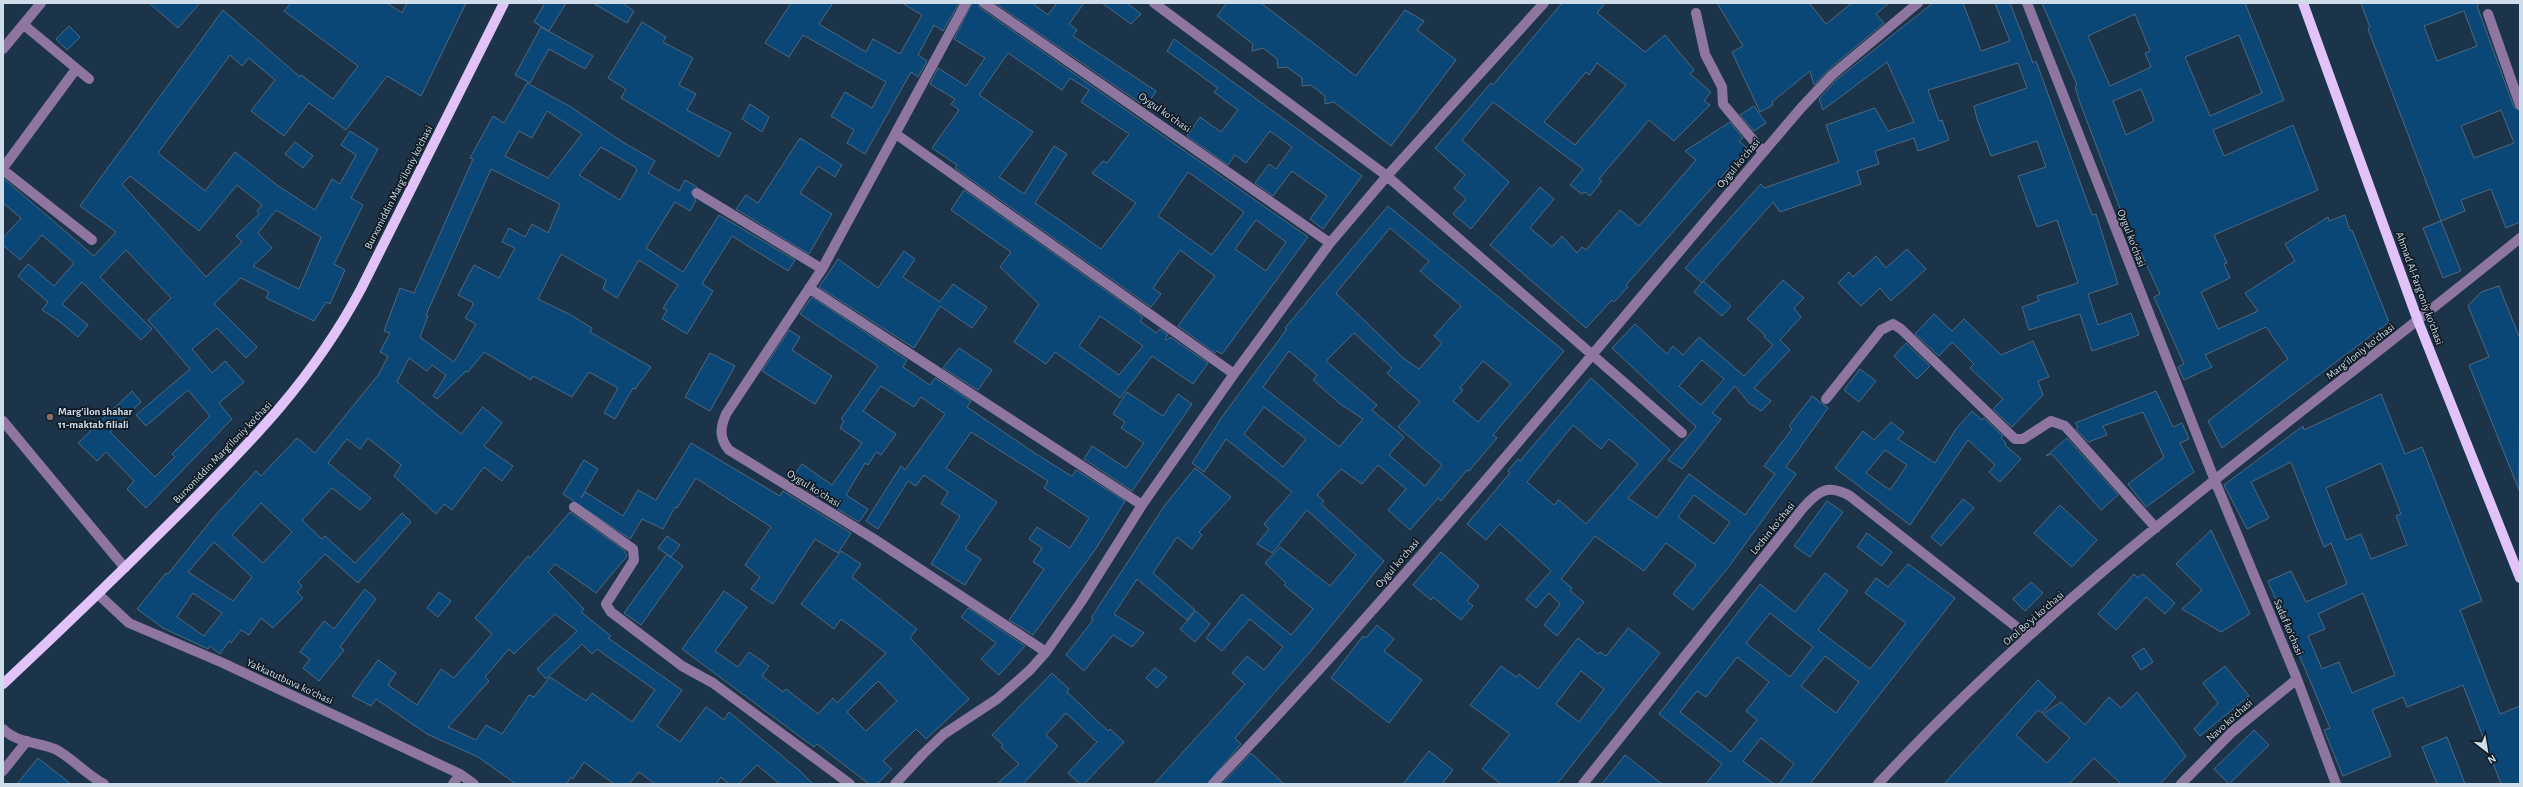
<svg xmlns="http://www.w3.org/2000/svg" width="2523" height="787" font-family="'Alegreya Sans',sans-serif">
  <rect width="100%" height="100%" fill="#1c3449"/>
  <path fill="#0a4776" stroke="#4f6880" fill-rule="evenodd" d="M149 3H200L178 28Z
    M291 3H387L402 13 407 3H466L421 96 387 76 346 130 309 103 284 136 251 111 275 80 249 58 242 66 230 55 158 153 205 191 235 152 277 185 315 210 332 179 340 184 356 155 341 145 350 131 378 149 351 198 363 205 334 264 345 270 330 304 326 302 314 321 266 298 269 292 241 278 214 304 257 347 246 358 217 328 192 349 212 373 225 361 244 382 219 403 232 419 146 508 127 489 134 481 106 452 97 461 78 443 132 391 141 402 110 432 155 477 175 457 172 454 210 416 188 390 146 426 136 415 190 369 148 320 171 298 126 250 100 277 152 329 141 340 82 282 62 304 88 325 78 337 59 321 42 310 48 302 18 276 28 264 54 286 74 263 42 235 20 260 3 245V238L21 218 3 203V178L94 256 116 232 80 206 223 10 300 77 301 75 333 99 358 66 284 11ZM130 176 199 231 237 185 262 205 257 211 259 214 236 236 242 242 206 277 122 184ZM276 210 321 237 299 289 253 266 272 248 258 233Z
    M545 3H566L549 31 534 22Z
    M593 3H622L634 11 627 23Z
    M791 3H833L819 24 866 52 873 39 900 54 922 15 902 3H959L943 31 934 25 918 55 927 61 918 77 911 72 865 154 847 143 854 130 831 116 845 92 872 108 886 82 803 35 789 57 765 43Z
    M972 3H978L980 8 1308 237 1222 354 1217 351 1215 353 1178 326 1215 276 1180 250 1153 288 1161 294 1151 307 955 168 957 165 932 148 959 110 951 104 955 99 930 84 938 68 966 86 985 58 954 39ZM1008 53 1062 90 1070 78 1089 90 1081 102 1129 134 1107 163 1103 161 1092 173 1136 203 1101 249 1035 203 1067 154 1054 146 1024 194 999 177 1033 132 979 95ZM1188 172 1244 212 1212 255 1158 216ZM1256 220 1286 242 1266 271 1235 249Z
    M995 3H1032L1048 15 1057 3H1084L1069 24 1077 30 1073 36 1156 91 1146 107Z
    M1102 3H1127L1141 14 1131 24Z
    M1227 3H1261L1356 76 1405 10 1424 21 1417 30 1456 60 1391 146 1334 102 1325 104V96L1311 85 1302 86V78L1287 67 1278 68 1277 59 1263 48 1252 51 1253 44 1217 16Z
    M1562 3H1605L1597 13 1645 52 1665 35 1694 70 1690 74 1711 92 1704 101 1710 105 1674 141 1649 120 1599 179 1602 181 1590 196 1585 192 1582 194 1570 185 1583 169 1493 102 1462 140 1509 182 1471 229 1453 214 1466 199 1454 188 1465 175 1435 148 1491 83 1493 85ZM1597 63 1626 85 1575 145 1544 122 1586 72 1589 75Z
    M1717 3H1809L1826 24 1852 3H1889L1876 14 1884 23 1828 70 1814 85 1810 71 1772 102 1773 105 1760 112 1732 52 1743 46Z
    M1933 3H1963L1981 51 2010 41 1995 3H2010L2033 63 2036 61 2092 215 2096 214 2118 284 2088 294 2098 325 2131 313 2139 335 2092 351 2080 314 2029 330 2022 307 2039 301 2037 296 2078 283 2057 220 2037 227 2018 176 2046 167 2037 141 1991 156 1977 119 1974 106 2027 88 2018 63 1928 90 1939 121 1942 120 1949 140 1918 151 1914 138 1875 151 1879 164 1857 171 1861 184 1780 212 1773 202 1702 283 1685 268 1761 184 1764 188 1839 162 1826 125 1875 108 1888 131 1914 122 1887 62 1823 110 1819 99 1836 80Z
    M2042 3H2245L2284 100 2213 130 2224 156 2293 125 2318 190 2214 235 2227 263 2224 264 2230 278 2201 292 2218 329 2258 311 2245 293 2295 261 2285 244 2328 217 2329 221 2345 215 2350 231 2352 230 2389 322 2222 448 2208 421 2288 359 2266 327 2205 355 2212 367 2184 380 2178 367 2184 364 2154 297 2160 294 2138 246 2135 248 2079 100 2075 86 2077 85ZM2135 14 2150 51 2145 53 2151 67 2110 86 2088 36ZM2239 35 2262 93 2210 116 2185 57ZM2141 89 2154 121 2126 135 2113 101Z
    M2361 3H2480L2477 6 2514 107 2520 111V222L2506 228 2491 189 2461 200 2465 211 2441 221 2368 29 2370 28ZM2464 11 2477 46 2437 61 2424 26ZM2501 110 2514 143 2474 158 2461 126Z
    M642 22 666 37 663 42 693 58 679 85 696 94 687 110 731 133 719 157 621 98 626 89 608 78Z
    M69 26 80 37 67 50 56 39Z
    M541 27 593 56 585 69 549 49 530 83 515 75Z
    M1174 39 1362 176 1323 229 1310 219 1327 196 1292 171 1273 196 1255 183 1269 164 1276 169 1292 147 1270 131 1246 163 1235 155 1228 165 1187 136 1200 117 1221 132 1238 110 1214 92 1218 88 1167 51Z
    M527 83 571 107 621 141 655 161 648 173 679 191 685 180 697 187 691 192 696 200 690 211 675 202 646 248 683 272 719 215 795 260 788 271 732 236 702 284 713 291 687 334 662 319 667 310 663 308 678 285 639 260 617 298 603 289 606 280 561 254 538 299 571 315 592 328 590 332 651 367 635 389 633 388 615 419 604 413 618 388 589 372 572 397 533 376 531 380 484 352 468 372 466 371 437 399 433 396 446 375 432 365 427 371 409 358 397 382 461 434 483 407 502 423 484 446 513 466 502 481 484 467 452 510 444 504 436 514 394 476 401 465 368 438 360 449 347 439 328 463 371 498 360 510 332 488 302 520 322 539 325 536 355 563 402 513 411 522 358 583 325 554 298 582 302 586 297 592 303 598 273 628 261 618 249 635 241 630 231 643 229 641 220 654 210 646 208 649 163 628 137 609 166 573 168 574 213 518 256 471 261 476 297 438 315 453 379 374 388 356 380 352 390 333 384 331 400 288 414 293 473 159 470 158 493 116 504 123ZM547 111 582 134 548 178 505 156 519 131 532 138ZM601 147 635 167 637 170 620 200 579 175ZM491 169 560 204 548 233 532 224 525 237 509 228 502 242 515 248 499 278 474 265 458 295 472 302 473 305 465 318 476 324 454 362 420 337 428 316 426 315ZM261 503 292 532 263 563 232 535ZM214 542 252 577 233 601 188 572ZM193 593 222 613 204 636 177 617Z
    M750 104 769 117 762 132 742 119Z
    M1754 106 1766 123 1754 131 1740 115Z
    M1730 122 1743 138 1739 141 1747 148 1626 285 1628 287 1614 302 1612 300 1586 328 1490 245 1540 187 1554 199 1530 228 1552 247 1562 236 1577 253 1582 247 1586 250 1620 210 1639 226 1696 160 1685 151Z
    M800 138 842 165 835 177 818 166 800 193 832 214 809 254 736 209 746 195 758 203Z
    M295 142 313 156 303 168 285 154Z
    M964 190 1143 317 1140 321 1156 333 1160 329 1168 335 1165 339 1167 340 1170 337 1208 363 1193 384 1152 356 1120 398 1055 352 1046 364 1014 342 1039 304 1000 267 1011 252 951 210ZM1100 316 1143 346 1119 375 1079 346Z
    M1388 206 1564 351 1493 435 1497 438 1469 471 1467 470 1441 501 1438 498 1410 530 1388 510 1406 489 1378 465 1362 484 1341 469 1317 495 1324 501 1321 504 1384 561 1310 652 1235 738 1241 744 1207 784H1154L1245 684 1232 673 1247 656 1264 670 1283 647 1250 619 1222 651 1206 638 1242 594 1291 635 1313 609 1284 585 1286 583 1265 563 1280 547 1330 586 1356 555 1307 510 1272 553 1257 544 1269 529 1264 524 1292 492 1226 439 1204 472 1192 463 1222 417 1287 329 1285 328ZM1390 228 1429 261 1420 271 1461 306 1434 336 1442 343 1419 369 1403 358 1336 293ZM1354 333 1392 368 1387 373 1420 402 1398 427 1442 465 1425 486 1389 455 1404 437 1372 410 1377 405 1326 361ZM1289 351 1317 375 1313 380 1339 403 1363 419 1339 447 1263 387ZM1483 361 1511 384 1478 422 1453 401 1463 390 1460 388ZM1264 407 1306 439 1283 467 1244 434Z
    M2441 221 2461 271 2443 278 2423 228Z
    M1907 249 1926 269 1891 301 1880 288 1861 306 1838 283 1849 272 1853 277 1876 256 1886 268Z
    M904 251 915 259 903 277 940 302 953 284 987 307 972 328 940 306 914 348 819 287 838 259 878 288Z
    M1783 280 1804 298 1794 308 1801 317 1780 340 1790 350 1754 388 1771 401 1761 411 1749 403 1735 386 1712 413 1721 419 1682 469 1668 460 1696 427 1612 348 1635 324 1667 354 1673 346 1683 355 1699 337 1744 376 1773 345 1764 337 1765 335 1747 319ZM1702 360 1724 379 1701 405 1679 386Z
    M1703 281 1731 306 1722 316 1694 292Z
    M2499 286 2520 339 2519 490 2469 365 2489 357 2468 306 2481 292Z
    M812 297 907 360 903 367 930 385 935 378 971 401 967 407 1033 452 1068 474 1072 476 1076 470 1125 501 1097 547 1033 635 1009 620 1044 569 1033 562 1042 548 1029 539 1037 527 1070 548 1089 518 1044 488 1048 481 971 432 946 468 997 502 965 549 981 559 965 585 931 564 960 516 941 504 948 492 924 475 916 486 908 481 878 529 866 521 901 466 905 470 945 414 921 397 914 407 881 386 863 411 896 434 881 455 876 452 868 465 865 463 846 495 868 509 859 522 791 480 802 464 832 485 862 443 840 428 844 421 841 419 878 366 800 314Z
    M1934 314 1952 331 1964 319 2001 355 2033 341 2049 377 2038 381 2043 395 2012 427 1993 409 2003 399 1970 368 1974 364 1952 342 1939 356 1915 334Z
    M789 330 800 337 792 350 832 376 815 404 762 371Z
    M1906 343 1930 366 1917 379 1894 356Z
    M959 348 992 370 978 390 943 368Z
    M710 353 735 366 710 411 685 397Z
    M1860 369 1876 381 1859 402 1844 390Z
    M1591 378 1670 450 1628 498 1657 518 1689 474 1745 515 1775 474 1764 466 1792 429 1789 426 1812 396 1828 408 1786 467 1796 474 1727 569 1693 610 1673 594 1696 565 1666 543 1644 571 1595 536 1561 579 1572 588 1570 591 1584 602 1557 636 1544 625 1560 604 1549 593 1536 608 1526 599 1551 571 1500 524 1486 540 1467 524 1510 473 1508 471 1518 459 1520 461ZM1573 425 1601 449 1609 439 1638 464 1586 524 1559 500 1554 505 1527 482ZM1694 495 1730 522 1714 544 1678 517Z
    M2156 391 2173 427 2182 423 2189 439 2180 443 2194 472 2146 507 2128 484 2164 457 2143 412 2103 426 2107 435 2088 442 2076 429 2078 427 2075 423Z
    M1127 392 1163 416 1178 394 1192 404 1132 491 1084 459 1092 446 1126 468 1144 443 1121 428 1125 422 1113 414Z
    M2381 394 2405 454 2422 447 2482 601 2460 610 2500 714 2520 706V784H2501L2463 685 2407 707 2403 697 2372 710 2391 756 2343 776 2324 730 2330 728 2268 581 2291 571 2306 602 2347 584 2331 543 2324 547 2291 462 2251 482 2269 518 2247 529 2224 485 2303 426 2304 430ZM2381 463 2401 514 2396 516 2407 545 2371 559 2361 534 2346 540 2326 488ZM2363 593 2395 675 2352 693 2339 662 2322 669 2308 636 2325 629 2318 614Z
    M1972 411 1982 420 1984 418 2003 436 2001 438 2006 443 2005 445 2021 459 2000 482 1989 472 1995 465 1968 440 1910 525 1835 468 1863 431 1874 440 1891 422 1904 432 1898 439 1935 463 1956 429ZM1885 450 1907 465 1890 490 1866 473Z
    M2067 438 2118 495 2101 510 2052 454 2046 456Z
    M691 443 780 496 783 491 851 533 838 553 815 539 773 604 751 589 760 577 745 565 771 527 696 478 677 508 675 507 663 529 642 519 630 539 563 494 584 460 598 469 581 498 585 492 623 516 638 490 656 500Z
    M1195 468 1231 497 1199 532 1202 535 1192 549 1177 537 1153 573 1195 610 1187 620 1137 579 1114 614 1144 633 1132 647 1113 635 1084 671 1066 655 1093 620 1091 618 1165 505Z
    M1963 499 1974 508 1941 546 1931 537Z
    M1827 501 1843 512 1810 557 1794 546Z
    M2060 505 2097 540 2072 567 2034 533Z
    M570 512 624 550 627 556 596 593 555 564 548 572 584 609 581 612 611 636 608 638 682 690 657 726 680 742 706 707 724 720 729 712 799 770 813 784H780L757 765 738 784H729L721 777 716 784H655L639 772 629 784H614L584 762 573 779 571 777 566 784H516L478 757 427 734 376 699 371 706 352 696 378 660 396 673 388 685 417 705 441 669 454 678 492 634 475 618 528 556 530 558ZM555 614 577 631 537 669 546 679 582 644 592 654 597 649 655 690 632 722 592 693 586 701 550 677 534 697 529 695 502 734 486 725 476 740 448 727 489 681 485 677 509 649 514 654Z
    M2211 530 2250 614 2221 632 2182 609 2202 590 2176 564Z
    M1867 533 1892 552 1882 566 1857 547Z
    M667 536 680 545 671 557 658 548Z
    M841 551 861 564 852 577 917 629 910 638 969 699 926 739 916 729 883 761 892 769 877 784H869L817 744 814 747 682 649 724 591 747 607 715 651 738 667 749 652 769 666 762 676 783 692 786 689 818 714 833 698 837 703 886 653 841 619 834 629 801 604ZM878 681 897 701 866 731 847 712Z
    M1441 552 1479 586 1467 601 1473 606 1461 620 1433 597 1431 600 1413 585Z
    M667 554 683 566 641 625 624 613Z
    M1908 564 1955 598 1810 784H1779L1794 764 1761 738 1743 761 1774 784H1706L1722 764 1659 714 1760 584 1795 612 1825 573 1848 591 1818 630 1870 669 1906 623 1865 593 1876 578 1888 587ZM1770 613 1813 647 1790 677 1746 643ZM1825 656 1859 682 1836 713 1801 686ZM1737 657 1769 682 1746 711 1757 720 1731 752 1680 712 1697 691 1706 697Z
    M2134 574 2138 578 2143 574 2175 603 2165 614 2146 597 2116 630 2098 614Z
    M2031 582 2043 593 2025 611 2013 599Z
    M365 589 376 599 340 647 344 650 319 681 303 668 310 659 300 652 324 621 334 629Z
    M439 592 451 601 438 617 427 608Z
    M968 608 1025 646 999 675 981 659 996 643 961 617Z
    M1196 611 1210 624 1195 642 1180 629Z
    M1377 625 1394 639 1384 651 1422 680 1389 723 1331 678 1363 636 1366 638Z
    M1628 628 1660 653 1557 784H1501L1482 769 1510 734 1470 705 1501 666 1516 677 1519 674 1538 689 1578 638 1598 654 1600 652 1606 656ZM1581 671 1604 689 1579 722 1556 704Z
    M2144 648 2153 662 2141 670 2132 656Z
    M2225 666 2249 696 2200 736 2194 729 2218 703 2203 683Z
    M1155 668 1167 677 1157 688 1146 678Z
    M1052 673 1069 689 1067 692 1108 731 1110 729 1124 742 1084 784H1080L1068 773 1097 742 1066 713 1046 735 1058 746 1023 784H997L1019 764 1001 747 1003 745 992 735Z
    M2038 680 2056 697 2042 713 2038 710 2016 735 2047 763 2070 738 2043 714 2061 702 2085 725 2109 697 2121 708 2137 692 2186 756 2160 784H2121L2094 758 2069 784H1944Z
    M2254 730 2269 745 2229 784 2214 769Z
    M2447 737 2465 784H2437L2422 747Z
    M1429 751 1453 770 1442 784H1403Z
    M1251 753 1284 784H1222Z
    M1625 755 1662 784H1602Z
    M38 758 71 784H17Z"/>
  <g fill="none" stroke-linecap="round" stroke-linejoin="round">
    <path stroke="#8e76a1" stroke-width="10" d="M966 3 822 269 726 414C720 428 719 438 729 450L874 539 1046 652
      M984 3 1330 243
      M1154 3 1387 176 1682 433
      M2027 3 2215 481 2297 679 2336 784
      M1696 13 1705 54 1722 87 1723 104 1763 152
      M2488 14 2520 105
      M24 25 89 79
      M3 49 41 3
      M896 134 1234 374
      M3 168 76 69
      M3 170 92 240
      M697 193 822 269
      M809 288 1142 505
      M1826 399 1881 330 1893 324 1901 329 2015 439H2023L2051 421 2065 426 2156 528
      M3 421 125 568
      M574 507 633 549 634 560 606 604 611 612 682 666 713 683 850 784
      M99 595 129 623 223 663 460 774 474 784
      M3 729C16 743 39 742 55 749 71 757 87 775 104 784
      M3 771 27 741
      M453 784 460 774
      M895 784 923 754 944 734 997 699 1030 670 1046 652 1081 602 1142 505 1234 374 1330 243 1387 176 1544 3
      M1213 784C1419 568 1607 335 1801 108L1832 75 1918 3
      M1583 784 1803 508C1819 490 1828 484 1850 496L2028 636
      M1878 784C2069 577 2303 416 2520 238
      M2181 784 2232 732 2297 679"/>
    <path stroke="#e1c3f9" stroke-width="10" d="M2303 3 2418 321 2520 578
      M3 684C63 628 123 570 181 512 253 440 313 379 361 289L504 3"/>
  </g>
  <circle fill="#8d6e63" stroke="#101b24" stroke-width="1.5" cx="50" cy="417" r="4"/>
  <g text-anchor="middle" stroke-width="3.5" stroke-linejoin="round" paint-order="stroke">
    <g font-size="11" fill="#cfddeb" stroke="#101b24">
      <text transform="translate(1165 112) rotate(35)" y="4">Oygul koʻchasi</text>
      <text transform="translate(1738 163) rotate(-50)" y="4">Oygul koʻchasi</text>
      <text transform="translate(398 187) rotate(-63)" y="4">Burxoniddin Marg’iloniy ko’chasi</text>
      <text transform="translate(2132 238) rotate(69)" y="4">Oygul koʻchasi</text>
      <text transform="translate(2420 288) rotate(70)" y="4">Ahmad Al-Fargʻoniy koʻchasi</text>
      <text transform="translate(2360 351) rotate(-38)" y="4">Margʻiloniy koʻchasi</text>
      <text transform="translate(222 452) rotate(-46)" y="4">Burxoniddin Marg’iloniy ko’chasi</text>
      <text transform="translate(814 488) rotate(32)" y="4">Oygul koʻchasi</text>
      <text transform="translate(1772 528) rotate(-51)" y="4">Lochin koʻchasi</text>
      <text transform="translate(1397 563) rotate(-49)" y="4">Oygul koʻchasi</text>
      <text transform="translate(2033 618) rotate(-41)" y="4">Orol Boʻyi koʻchasi</text>
      <text transform="translate(2289 627) rotate(67)" y="4">Sadaf koʻchasi</text>
      <text transform="translate(290 681) rotate(25)" y="4">Yakkatutbuva koʻchasi</text>
      <text transform="translate(2229 720) rotate(-42)" y="4">Navo koʻchasi</text>
    </g>
    <g font-size="11" font-weight="bold" fill="#cfddeb" stroke="#101b24" text-anchor="start">
      <text x="58" y="415">Marg'ilon shahar<tspan x="58" dy="13">11-maktab filiali</tspan></text>
    </g>
  </g>
  <rect width="2523" height="787" fill="none" stroke="#cfddeb" stroke-width="8"/>
  <g transform="translate(2487 751) rotate(149)" stroke="#101b24" stroke-width="3" paint-order="stroke">
  <path d="M0-3L7 15L0 10L-7 15Z" fill="#cfddeb"/>
  <text y="-6" font-size="11" font-weight="bold" text-anchor="middle" fill="#cfddeb">N</text>
  </g>
</svg>
